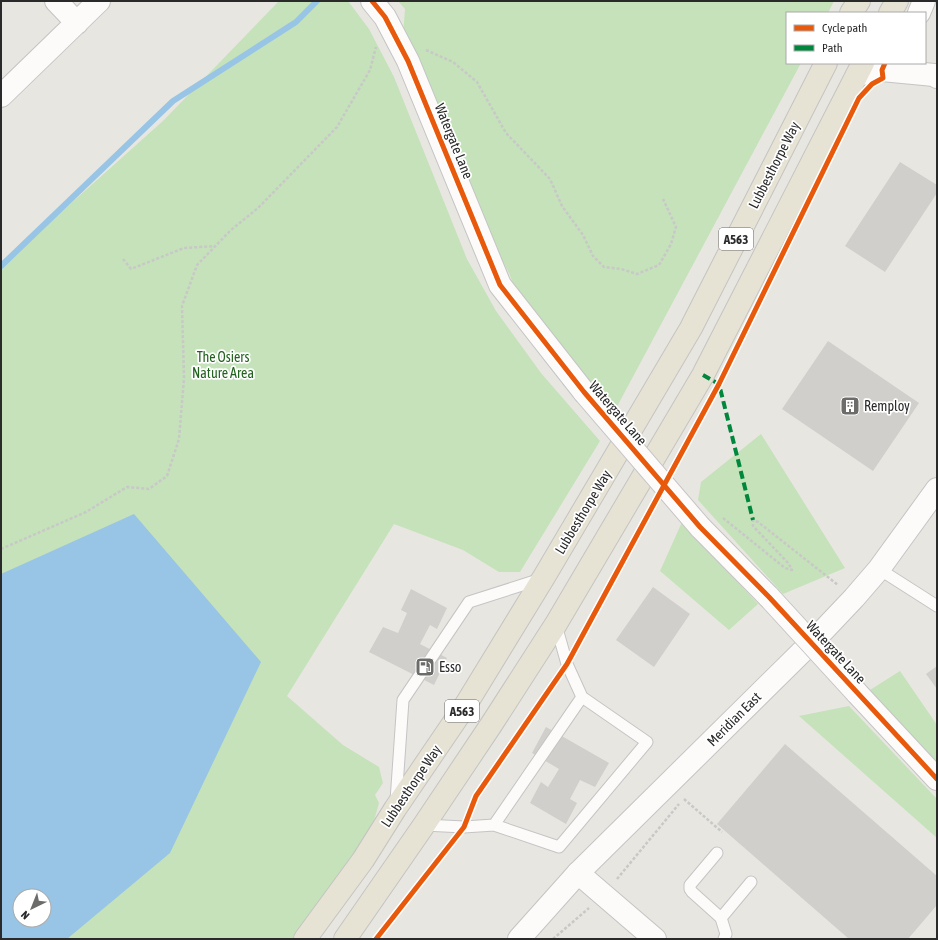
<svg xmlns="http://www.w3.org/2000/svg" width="938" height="940" font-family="'Asap Condensed',sans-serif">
  <rect width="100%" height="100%" fill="#e8e6e0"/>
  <path fill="#c5e2bb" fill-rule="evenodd" d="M279 1H348L369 29 394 77 467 259 496 311 541 373 600 441 520 572H499L463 550 394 524 287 696 343 745 379 767 383 783 375 795 379 803 363 860 305 939H1V266L164 120ZM20 896H44V920H20Z
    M398 1H834L828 13H787V63H801L613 414 532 316 517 288 513 283 509 273 493 243 403 36 405 9Z
    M761 434 845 568 783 594 698 500 701 482Z
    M682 522 758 604 729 630 660 571Z
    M900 671 937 725V764L870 690Z
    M849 706 937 799V838L799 716Z"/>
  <path fill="#98c5e5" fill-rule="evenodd" d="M134 514 261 662 170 853 67 939H1V574ZM20 896H44V920H20Z"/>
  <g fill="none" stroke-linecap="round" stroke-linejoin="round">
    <path stroke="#98c5e5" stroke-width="6" d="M1 266 173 101 296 22 317 1"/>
  </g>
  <path fill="#d1cfcb" d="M900 162 937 185V193L885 272 845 246Z
    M828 341 919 403 873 471 782 409Z
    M653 587 690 614 654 667 616 640Z
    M411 589 447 608 437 629 430 625 420 644 447 658 434 685 369 652 383 627 398 633 407 613 401 610Z
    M937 666V689L926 674Z
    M546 727 609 763 595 787 580 780 570 799 577 803 566 824 530 803 541 782 548 787 559 769 532 753Z
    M785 744 937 876V905L908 939H849L717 824Z"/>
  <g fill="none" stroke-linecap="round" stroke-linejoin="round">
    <g stroke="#c5c4c5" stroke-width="13">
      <path id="service" d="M879 569 937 606
        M396 801 403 700 469 602 541 579
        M424 825 464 827 494 825 582 697 567 664 556 625
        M494 825 559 847 647 742 582 697
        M717 853 690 885V889L692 892 721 918
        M724 939 726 934 721 918 751 882"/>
    </g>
    <g stroke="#c5c4c5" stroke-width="24">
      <path id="minor" d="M56 1 77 23
        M372 1 385 17 408 61 500 285 584 392
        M919 13 924 1
        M857 75 882 70 934 75 937 77
        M1 96 99 1
        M700 527 769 597
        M856 692 937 779
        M578 873 655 939"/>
    </g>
    <g stroke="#c5c4c5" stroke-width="24">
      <path id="tertiary" d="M519 939 578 873 818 636 854 598 879 569 937 489"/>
    </g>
    <g stroke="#c4c4c1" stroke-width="24">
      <path id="trunk" d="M851 13 859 1
        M890 13 897 1
        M305 939 363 860 395 809 465 706 544 577 691 328 826 63
        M345 939 424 825 491 725 556 624 703 375 863 63"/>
    </g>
    <path stroke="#c8c8c7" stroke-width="2.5" stroke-dasharray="3 2" stroke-linecap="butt" d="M426 50 453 62 477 82 506 133 550 179 562 206 583 235 593 256 604 267 621 269 637 274 659 265 671 244 676 227 663 199
      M123 259 131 269 184 248 215 246
      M723 518 785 568 792 570 789 564 753 526V520L758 522 838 585
      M1 549 86 512 127 487 149 489 167 476 179 439 184 378 182 306 197 265 231 230 258 208 337 127 370 70 376 47
      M684 799 722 832
      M617 879 679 804
      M553 939 589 908"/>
    <use href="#service" stroke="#fcfbfa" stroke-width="11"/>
    <use href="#minor" stroke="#fcfbfa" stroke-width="22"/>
    <use href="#tertiary" stroke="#fcfbfa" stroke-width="22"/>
    <use href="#trunk" stroke="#e6e2d4" stroke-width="22"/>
    <g stroke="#c5c4c5" stroke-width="24" stroke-linecap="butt">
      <path id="minor-bridge" d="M584 392 700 527
        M769 597 856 692"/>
    </g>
    <use href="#minor-bridge" stroke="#fcfbfa" stroke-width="22"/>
    <path stroke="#00873e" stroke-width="4" stroke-dasharray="8 4" stroke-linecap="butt" d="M703 375 719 384 753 520"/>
    <g stroke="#fff" stroke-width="8">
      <path id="cycleway" d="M372 1 385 17 408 61 500 285 584 392 700 527 769 597 937 779
        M376 939 464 827 476 796 567 664 719 384 859 98 872 84 883 78 882 70 885 63"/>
    </g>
    <use href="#cycleway" stroke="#e8590c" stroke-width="5"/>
  </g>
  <defs>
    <g id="building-square" transform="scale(1)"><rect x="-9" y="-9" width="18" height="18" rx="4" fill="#6c6c6a" stroke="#fff"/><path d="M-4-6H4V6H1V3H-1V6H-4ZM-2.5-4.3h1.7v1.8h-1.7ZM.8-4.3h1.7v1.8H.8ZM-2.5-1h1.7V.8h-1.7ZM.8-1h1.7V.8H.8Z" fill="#fff"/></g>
    <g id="fuel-square" transform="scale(1)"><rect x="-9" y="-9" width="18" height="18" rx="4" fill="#6c6c6a" stroke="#fff"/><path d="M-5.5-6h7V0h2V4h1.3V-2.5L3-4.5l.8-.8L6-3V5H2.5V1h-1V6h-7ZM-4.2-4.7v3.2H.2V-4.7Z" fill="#fff"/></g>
  </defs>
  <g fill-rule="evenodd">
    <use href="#building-square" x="850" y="406"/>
    <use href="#fuel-square" x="425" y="667"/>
  </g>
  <g text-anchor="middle" stroke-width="3.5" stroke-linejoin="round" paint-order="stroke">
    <g fill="#fff" stroke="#6a6a6a" stroke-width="1">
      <rect x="719" y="228" width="34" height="22" rx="3"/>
      <rect x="445" y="700" width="34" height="22" rx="3"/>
    </g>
    <g font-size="13" font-weight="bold" fill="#2a2a2a">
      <text x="736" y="244">A563</text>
      <text x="462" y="716">A563</text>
    </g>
    <g font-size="14" fill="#2a2a2a" stroke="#fff">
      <text transform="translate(454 141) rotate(68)" y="5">Watergate Lane</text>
      <text transform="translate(774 165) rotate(-63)" y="5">Lubbesthorpe Way</text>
      <text transform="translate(618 413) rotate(49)" y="5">Watergate Lane</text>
      <text transform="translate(583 512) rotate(-59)" y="5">Lubbesthorpe Way</text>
      <text transform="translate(836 652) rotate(47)" y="5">Watergate Lane</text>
      <text transform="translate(734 719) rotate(-45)" y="5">Meridian East</text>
      <text transform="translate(411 786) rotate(-56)" y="5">Lubbesthorpe Way</text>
    </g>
    <g font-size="14" fill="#22621e" stroke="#fff">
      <text x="223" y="362">The Osiers<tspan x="223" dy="16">Nature Area</tspan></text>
    </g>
    <g font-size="14" fill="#2a2a2a" stroke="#fff" text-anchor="start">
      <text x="864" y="411">Remploy</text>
      <text x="439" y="672">Esso</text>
    </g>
  </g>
  <rect width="938" height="940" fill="none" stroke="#2a2a2a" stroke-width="4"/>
  <rect x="786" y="12" width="140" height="52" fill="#ffffff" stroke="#aaaaaa"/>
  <rect x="794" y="25" width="20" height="6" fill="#e8590c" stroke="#aaaaaa"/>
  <text x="822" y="32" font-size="12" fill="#2a2a2a">Cycle path</text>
  <rect x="794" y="45" width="20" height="6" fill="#00873e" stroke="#aaaaaa"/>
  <text x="822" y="52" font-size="12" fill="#2a2a2a">Path</text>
  <g transform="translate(32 908) rotate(223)"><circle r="19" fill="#ffffff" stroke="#aaaaaa"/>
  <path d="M0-3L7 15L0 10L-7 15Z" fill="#6c6c6a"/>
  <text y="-6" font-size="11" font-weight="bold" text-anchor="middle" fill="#2a2a2a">N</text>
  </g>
</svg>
